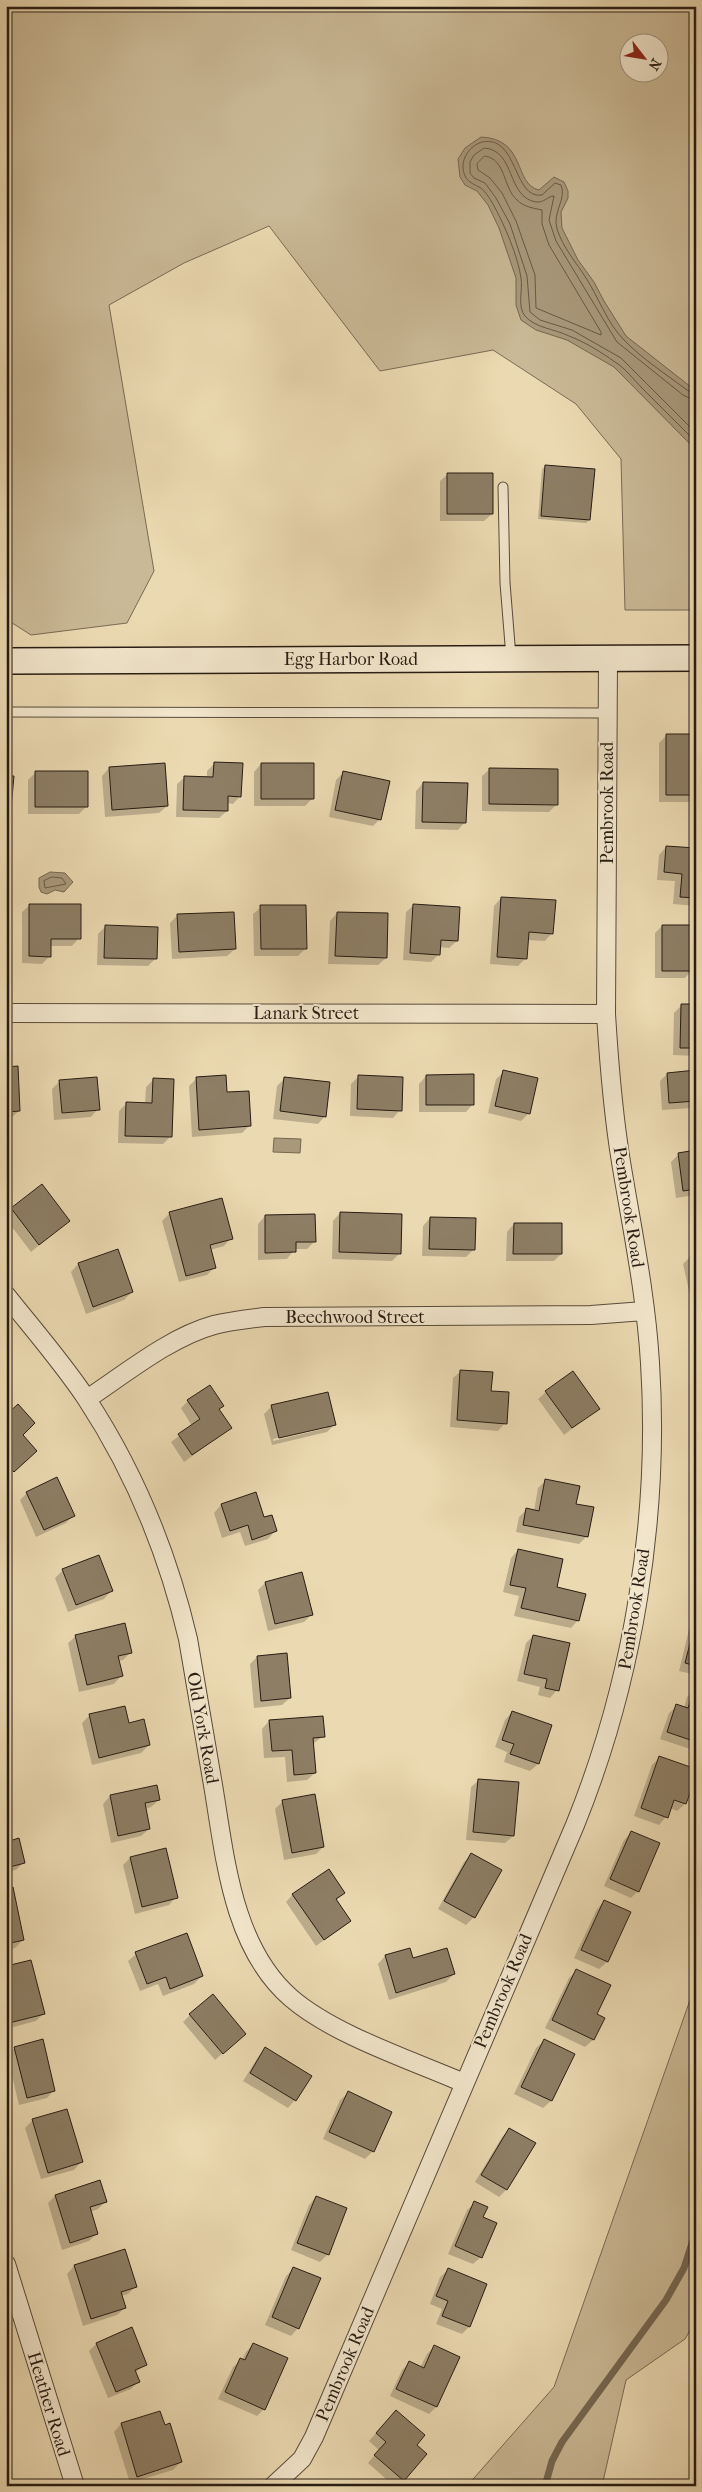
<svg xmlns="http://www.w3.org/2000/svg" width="702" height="2492" font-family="'IM FELL French Canon',serif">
  <rect width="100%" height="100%" fill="#ebd9b1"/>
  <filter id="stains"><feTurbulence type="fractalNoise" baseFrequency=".004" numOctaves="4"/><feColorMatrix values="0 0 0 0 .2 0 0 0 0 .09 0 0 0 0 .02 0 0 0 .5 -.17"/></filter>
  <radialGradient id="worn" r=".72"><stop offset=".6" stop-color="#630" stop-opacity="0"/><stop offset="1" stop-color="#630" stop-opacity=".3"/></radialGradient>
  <path fill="#cab996" stroke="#796a54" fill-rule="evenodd" d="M6 6H696V610H625L621 459 576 404 493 350 380 371 269 226 184 263 109 305 154 571 127 623 31 635 6 619ZM630 42H660V72H630Z
    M696 1983V2320L685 2339 626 2380 602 2486H467L554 2387Z"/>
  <path fill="#a9997b" stroke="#756751" d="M481 137C527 139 513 184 539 190L554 177 564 182 568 191V198L561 212 562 228 578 260 594 282 604 301 626 336 696 391V450L614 367 567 340 536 330 521 320 516 305V278L499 228 488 205 477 191 465 185 460 177 458 159 465 148Z
    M50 872 65 873 73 882 64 892 55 890 47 894 41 892 39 887V878Z
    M274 1138 301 1139 300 1153 273 1152Z"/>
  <path fill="#0003" fill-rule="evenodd" d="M546 466 589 520 586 523 538 519 542 469Z
    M448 474 492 514 484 521H440V481Z
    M667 735H696L695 802H659V743Z
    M215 763 240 796 233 804 227 803V811L219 818 176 817 177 784 185 777 207 778V771Z
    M261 764 313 798 305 806H254V772Z
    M109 768 167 806 159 813 105 817 102 776Z
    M490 769 557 804 549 812 482 811V776Z
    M344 772 380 819 373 826 329 817 336 780Z
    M35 773 87 806 79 814H28V780Z
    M423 783 465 822 458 830 415 829 416 791Z
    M666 847 696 849V906L673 904 675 881 657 880 659 855Z
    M501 898 552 933 545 941 527 940 526 958 518 966 490 964 494 906Z
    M30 905 79 938 72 946H50V956L42 964 22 963V912Z
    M414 905 457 941 449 948 439 947V954L431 962 403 960 406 912Z
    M261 907 306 948 298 956H254L253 914Z
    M337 913 386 958 378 965 328 964 330 921Z
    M178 915 235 949 227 956 172 959 170 923Z
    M106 926 155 959 148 966 97 965 98 934Z
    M662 926 692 970 685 978H655V933Z
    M682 1005 696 1006V1056L673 1055 674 1013Z
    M6 1068 19 1111 11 1118H6Z
    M504 1072 529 1113 521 1121 488 1113 496 1079Z
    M696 1072V1140H694L692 1108 662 1110 660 1081 667 1074Z
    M426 1076 473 1104 466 1112H419V1084Z
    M358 1077 400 1110 393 1118 350 1116 351 1084Z
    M96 1078 98 1109 91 1117 54 1120 52 1089 59 1082Z
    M285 1078 325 1116 318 1124 273 1119 277 1086Z
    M154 1079 171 1136 163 1144 118 1143 119 1111 126 1104H145L146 1087Z
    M196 1079 250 1125 242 1133 192 1137 189 1086Z
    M696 1152V1204L695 1195 676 1198 671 1162 679 1154Z
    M42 1186 68 1221 31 1252 6 1219V1214Z
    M170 1213 231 1238 224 1246 210 1250 215 1267 207 1275 179 1282 162 1221Z
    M340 1213 400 1253 392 1261 332 1259 333 1221Z
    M265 1216 315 1241 307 1249H295L287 1259 258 1260V1224Z
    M430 1218 474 1249 466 1257 422 1256 423 1226Z
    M514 1224 561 1254 554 1261H506L507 1232Z
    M117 1251 132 1292 124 1300 86 1314 71 1272 78 1264Z
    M696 1255V1294L690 1295 683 1264 690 1257Z
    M461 1371 505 1423 498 1431 450 1427 453 1378Z
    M546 1392 598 1408 564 1435 538 1399Z
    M188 1401 222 1406 218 1410 230 1428 184 1462 171 1442 192 1426 181 1408Z
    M272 1406 334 1425 327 1432 272 1445 264 1414ZM327 1426V1428L273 1441V1439Z
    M6 1417 21 1435 28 1458 6 1478Z
    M545 1481 575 1505 587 1536 579 1544 516 1532 519 1517 526 1510 534 1511 538 1488Z
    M27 1493 74 1515 66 1523 36 1537 20 1500Z
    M256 1494 264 1519 275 1531 268 1539 245 1546 240 1532 222 1538 214 1513 221 1505Z
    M696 1548V1597H691Z
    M518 1550 555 1588 578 1620 571 1628 514 1616 519 1596 503 1592 511 1558Z
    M63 1570 111 1591 104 1599 68 1612 55 1578Z
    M265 1583 311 1615 304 1622 268 1631 258 1590Z
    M696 1612V1675L679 1671 692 1617Z
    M76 1636 131 1652 123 1660 118 1661 121 1676 114 1684 79 1692 68 1643Z
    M533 1636 557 1690 550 1698 538 1695 540 1687 517 1681 526 1643Z
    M257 1657 290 1698 282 1705 254 1708 250 1664Z
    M695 1690H696V1751L660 1739 669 1713 677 1706 684 1708 687 1697Z
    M124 1707 128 1724 149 1745 141 1753 92 1765 82 1723 89 1716Z
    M512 1712 538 1764 530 1771 504 1762 507 1752 495 1747 505 1720Z
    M269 1721 323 1736 313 1744 315 1773 307 1780 287 1782 285 1757 264 1758 262 1729Z
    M660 1757 685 1804 677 1811 670 1808 666 1817 659 1825 634 1816 652 1765Z
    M479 1780 513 1836 505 1843 466 1840 471 1787Z
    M110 1796 159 1800 151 1807 145 1809 149 1829 141 1836 111 1843 103 1804Z
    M283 1801 323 1847 316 1854 284 1860 275 1809Z
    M632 1832 638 1891 631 1898 604 1886 624 1840Z
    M6 1843 24 1862 16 1870 6 1872Z
    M472 1854 500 1870 474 1917 466 1925 438 1909 464 1862Z
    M130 1858 176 1897 169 1905 135 1914 123 1865Z
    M6 1890 23 1940 15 1948 6 1950Z
    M343 1893 336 1901 350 1921 316 1946 286 1902 293 1894Z
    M604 1901 629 1913 607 1962 599 1969 574 1958 597 1909Z
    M409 1949 412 1959 454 1974 446 1982 389 2000 378 1964 385 1956Z
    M136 1954 202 1976 194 1984 163 1996 158 1984 140 1991 128 1961Z
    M6 1967 43 2014 36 2021 6 2029Z
    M577 1970 595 2015 603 2019 593 2040 585 2047 545 2028 569 1978Z
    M190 2015 237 2041 215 2060 183 2022Z
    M544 2041 573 2055 551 2101 543 2108 514 2094 536 2048Z
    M15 2048 54 2090 47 2098 19 2105 7 2055Z
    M265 2049 295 2100 288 2108 243 2081 258 2057Z
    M348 2093 373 2151 365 2159 323 2139 340 2100Z
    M33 2120 81 2162 74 2170 41 2179 25 2128Z
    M510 2129 506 2190 499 2197 475 2182 502 2137Z
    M99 2181 105 2202 98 2209 90 2212 97 2233 89 2241 62 2250 48 2203 55 2196Z
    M316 2197 328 2254 320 2262 291 2250 309 2205Z
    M475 2203 481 2218V2257L473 2264 448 2254 467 2210Z
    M124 2250 135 2287 128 2294 121 2296 125 2308 117 2315 83 2326 67 2274 74 2266Z
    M294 2268 298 2328 291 2336 265 2325 286 2276Z
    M448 2270 469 2327 462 2334 436 2324 442 2309 430 2304 440 2277Z
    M96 2344 146 2364 135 2373 139 2381 131 2389 108 2398 89 2351Z
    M253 2344 264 2409 257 2416 218 2399 233 2367 242 2360 246 2352Z
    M435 2346 459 2357 436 2407 429 2414 390 2396 402 2370 409 2363 420 2368 427 2354Z
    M388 2419 415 2445 404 2480 398 2486H394L368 2463 379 2450 369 2441Z
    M121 2424 164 2426 181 2462 173 2470 130 2483 114 2432Z
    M6 2474 10 2486H6Z
    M357 2481 362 2486H352Z"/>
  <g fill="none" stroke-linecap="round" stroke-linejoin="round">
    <path stroke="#685a47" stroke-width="1" d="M485 156C506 159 503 188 517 200 524 207 533 208 542 210V224L549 245 601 332V335L536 308 535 275 516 221 502 193 490 178 478 170 477 164Z
      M696 394 687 390C666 374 642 359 624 340 607 323 599 298 586 278 576 262 563 248 557 229 552 212 567 199 561 185L555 183 542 195C513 200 518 134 482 142 471 145 462 157 463 168 464 179 469 182 479 187 484 189 490 199 493 204 504 224 518 256 521 278 523 289 517 307 525 316 535 328 555 329 569 336 585 342 601 352 615 362 625 368 634 380 642 388 660 406 678 424 696 442
      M696 401 683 395 617 342 556 241 549 220 554 196C548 196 544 203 536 202 506 197 516 150 484 148L474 155 470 162V173L474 178 485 183 496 198 510 224 527 276 530 312 540 320 572 330 621 358 696 433
      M52 877 62 878 66 884 45 888 44 881Z"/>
    <path stroke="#756751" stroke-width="7" d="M545 2486 552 2461 562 2442 666 2300 684 2268 696 2231"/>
  </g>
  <path fill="#8d7e65" stroke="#281c13" d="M545 465 595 469 590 520 541 516Z
    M447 473H493V514H447Z
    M666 734H696V795H666Z
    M214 762 243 763 241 797 228 796V811L183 810 184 776 213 777Z
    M165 763 168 806 112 810 109 767Z
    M261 763H314V799H261Z
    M489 768 558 769V805L489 804Z
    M35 771H88V807H35Z
    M343 771 390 781 381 820 335 810Z
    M6 776H14L10 819 6 818Z
    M423 782 468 783 466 823 422 822Z
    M666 846 696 848V898L680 897 682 874 664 872Z
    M501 897 556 900 553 934 529 932 527 959 497 957Z
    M29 904H81V939H51V957L29 956Z
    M413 904 460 907 458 941 441 940 440 955 410 953Z
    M260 905H306L307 949H261Z
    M234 912 236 949 179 952 177 914Z
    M337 912 388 913 387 958 335 956Z
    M105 925 158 927 157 959 104 958Z
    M662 925H693L694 971H662Z
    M681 1004H696V1048H680Z
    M18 1066 20 1111 6 1112V1067Z
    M503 1070 538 1078 530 1114 495 1106Z
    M696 1070V1101L669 1103 667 1073Z
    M474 1074V1105H426V1075Z
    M226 1075 227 1092 249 1091 251 1126 199 1130 196 1077Z
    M358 1075 403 1077 402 1111 357 1109Z
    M97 1077 100 1110 62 1113 59 1080Z
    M284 1077 330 1082 326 1117 280 1111Z
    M153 1078 174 1079 172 1137 125 1136 126 1102 152 1103Z
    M696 1150V1189L683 1191 678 1153Z
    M42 1184 70 1221 39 1245 11 1208Z
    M222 1198 233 1239 210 1245 216 1268 186 1276 169 1212Z
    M340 1212 402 1214 401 1254 339 1252Z
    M315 1214 316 1242H296V1252L265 1253V1215Z
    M430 1217 476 1218 475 1250 429 1249Z
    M514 1223H562V1254H513Z
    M118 1249 133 1292 93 1307 78 1263Z
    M696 1254V1280L690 1256Z
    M460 1370 493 1372 491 1391 509 1392 507 1424 457 1420Z
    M573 1371 600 1409 572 1428 545 1391Z
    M210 1385 224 1406 219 1409 232 1428 192 1455 178 1434 200 1419 187 1400Z
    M328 1392 336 1425 279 1438 271 1405Z
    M18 1404 35 1423 23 1435 37 1451 14 1472 6 1464V1415Z
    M57 1477 75 1516 44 1530 26 1492Z
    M545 1479 580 1486 576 1504 594 1507 588 1537 523 1525 526 1508 539 1511Z
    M256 1492 264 1517 272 1515 277 1531 252 1540 248 1525 230 1531 221 1504Z
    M518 1549 563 1559 557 1587 586 1594 579 1621 521 1608 526 1588 510 1585Z
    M99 1555 113 1591 76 1605 62 1569Z
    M302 1572 313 1615 275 1624 265 1582Z
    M696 1620V1666L685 1663Z
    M125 1623 132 1653 118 1656 123 1676 87 1685 75 1635Z
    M533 1635 570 1643 559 1691 545 1688 547 1679 524 1674Z
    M287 1653 291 1698 261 1701 257 1656Z
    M695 1688 696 1689V1742L667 1732 676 1704 688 1708Z
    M125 1706 129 1723 144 1719 150 1745 99 1758 89 1714Z
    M512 1711 552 1725 539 1764 510 1754 514 1744 502 1740Z
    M323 1716 325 1737 313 1738 316 1773 294 1775 292 1750 272 1751 269 1720Z
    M659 1756 696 1769V1777L686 1804 674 1800 668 1818 641 1808Z
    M478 1779 519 1782 514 1836 473 1832Z
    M157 1785 160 1800 145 1803 150 1829 118 1836 110 1795Z
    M315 1794 324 1847 292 1853 282 1800Z
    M631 1831 660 1843 639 1892 610 1879Z
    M19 1838 25 1863 6 1868V1842Z
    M166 1848 178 1898 142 1907 130 1857Z
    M471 1853 502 1870 475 1918 444 1901Z
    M329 1869 345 1893 336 1899 351 1921 324 1940 292 1894Z
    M13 1887 24 1940 6 1944V1889Z
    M604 1900 631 1912 608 1962 581 1950Z
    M187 1933 203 1976 170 1989 166 1977 147 1984 135 1952Z
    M410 1948 413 1958 447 1948 455 1974 396 1993 385 1955Z
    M31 1960 45 2014 9 2023 6 2010V1966Z
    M576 1969 611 1985 597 2014 605 2018 594 2040 552 2020Z
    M213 1994 246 2034 223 2054 189 2014Z
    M43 2039 55 2091 27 2098 14 2047Z
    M544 2039 575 2054 552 2101 521 2087Z
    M265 2047 312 2076 296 2101 250 2073Z
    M348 2091 392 2112 374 2152 329 2132Z
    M67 2109 83 2162 48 2173 32 2119Z
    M509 2128 536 2143 507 2190 481 2175Z
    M100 2180 107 2202 90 2207 98 2234 70 2243 55 2195Z
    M316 2196 347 2208 329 2255 297 2243Z
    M474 2201 488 2207 483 2217 497 2223 482 2258 455 2246Z
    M125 2249 137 2287 121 2292 126 2308 91 2319 74 2265Z
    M293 2267 321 2278 299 2329 272 2317Z
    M448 2268 487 2284 470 2327 442 2316 448 2301 436 2296Z
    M132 2327 147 2365 135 2370 140 2382 116 2392 96 2343Z
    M253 2343 288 2358 265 2410 225 2392 240 2358 245 2360Z
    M434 2345 460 2357 437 2407 396 2389 409 2361 424 2368Z
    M396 2410 425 2435 417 2445 427 2454 404 2481 374 2455 386 2442 376 2433Z
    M160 2411 165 2425 170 2423 182 2462 137 2477 121 2423Z"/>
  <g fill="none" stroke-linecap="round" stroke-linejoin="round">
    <g stroke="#594b3a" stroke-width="11">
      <path id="service" d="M503 487 505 583 511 657
        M6 712 607 713"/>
    </g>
    <g stroke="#594b3a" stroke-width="20">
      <path id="minor" d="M6 1013 606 1014
        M6 1295C33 1329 62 1362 86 1398 134 1471 168 1554 188 1639 196 1688 205 1736 213 1785 225 1856 232 1947 291 1998 334 2035 411 2060 464 2083
        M87 1399C125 1374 170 1337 214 1325 230 1321 248 1319 264 1317L591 1315 644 1311
        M6 2264 75 2486
        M273 2486 302 2459 314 2437 575 1825C633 1682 660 1518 650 1363 646 1295 632 1229 621 1162 613 1113 609 1063 606 1014L608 659"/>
    </g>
    <g stroke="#281c13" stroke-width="28">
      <path id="secondary" d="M6 661 696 658"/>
    </g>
    <use href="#service" stroke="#f2e6cc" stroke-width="9"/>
    <use href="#minor" stroke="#f2e6cc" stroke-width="18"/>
    <use href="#secondary" stroke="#f2e6cc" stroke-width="25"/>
  </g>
  <g text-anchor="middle" stroke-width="4" stroke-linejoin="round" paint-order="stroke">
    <g font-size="18" fill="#281c13" stroke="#f2e6cc">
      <text x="351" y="665">Egg Harbor Road</text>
      <text transform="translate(607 803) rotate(-90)" y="6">Pembrook Road</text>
      <text x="306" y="1019">Lanark Street</text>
      <text transform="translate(629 1207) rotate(81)" y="6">Pembrook Road</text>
      <text x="355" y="1323">Beechwood Street</text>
      <text transform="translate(634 1609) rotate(-81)" y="6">Pembrook Road</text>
      <text transform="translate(203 1728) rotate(80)" y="6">Old York Road</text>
      <text transform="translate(503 1991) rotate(-67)" y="6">Pembrook Road</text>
      <text transform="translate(345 2364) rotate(-67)" y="6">Pembrook Road</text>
      <text transform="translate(49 2404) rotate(73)" y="6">Heather Road</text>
    </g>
  </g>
  <rect width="702" height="2492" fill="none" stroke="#ebd9b1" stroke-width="25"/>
  <rect x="8" y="8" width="687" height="2477" fill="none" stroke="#281c13" stroke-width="2.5"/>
  <rect x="12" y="12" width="677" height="2467" fill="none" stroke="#281c13"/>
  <g transform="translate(644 58) rotate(121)"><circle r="24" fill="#f2e6cc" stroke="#a19582"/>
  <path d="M0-4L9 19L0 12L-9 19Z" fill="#8f2418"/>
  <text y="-8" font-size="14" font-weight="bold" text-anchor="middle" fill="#281c13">N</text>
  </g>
  <rect width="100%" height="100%" filter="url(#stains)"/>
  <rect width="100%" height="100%" fill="url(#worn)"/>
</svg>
